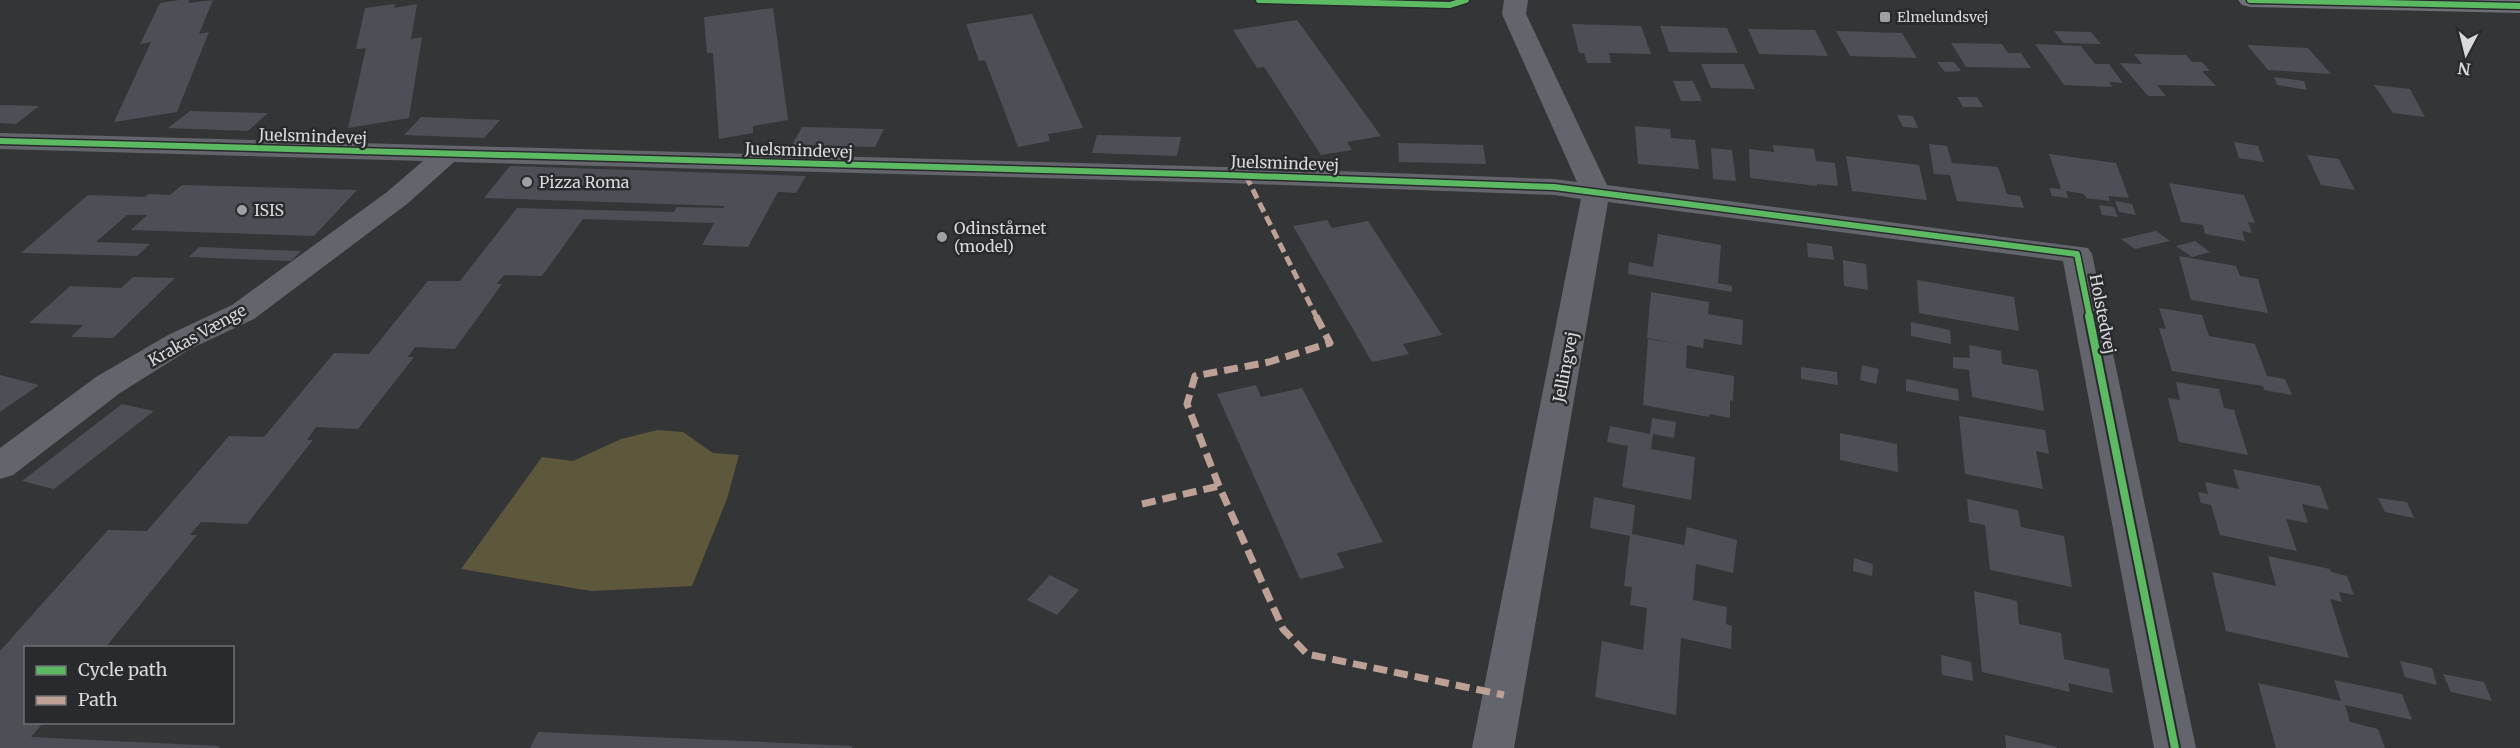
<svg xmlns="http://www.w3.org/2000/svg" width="2520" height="748" font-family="Merriweather,serif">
  <rect width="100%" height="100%" fill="#343536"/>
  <path fill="#5d573c" d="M657 430 683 432 713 453 739 455 727 499 692 586 591 591 461 569 542 457 573 461 621 439Z"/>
  <path fill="#4d4f57" d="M179 0H189L188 3 213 0 199 34 209 32 177 112 114 122 151 42 140 44 160 3Z
    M395 4 394 8 417 4 411 39 422 37 409 118 348 128 366 48 356 49 365 8Z
    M773 8 788 120 753 126V133L719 139 713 53H707L704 17Z
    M1032 14 1083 128 1048 134 1050 141 1018 147 985 60 979 61 966 24Z
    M1297 20 1381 136 1347 142 1352 150 1321 155 1264 67 1257 68 1233 30Z
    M1572 24 1641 26 1651 54 1609 53 1611 63H1587L1584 53H1579Z
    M1660 26 1727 28 1738 53 1669 52Z
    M1748 29 1815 30 1828 56 1759 54Z
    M1836 31 1902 33 1917 58 1850 56Z
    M2054 31 2091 32 2101 44 2063 43Z
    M1951 43 2002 44 2008 53H2021L2031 68 1966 67Z
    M2035 44 2081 46 2095 64H2109L2123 83 2109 82 2112 87 2064 85Z
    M2247 45 2308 48 2331 74 2268 70Z
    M2134 54 2186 55 2192 62H2202L2210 71H2202L2216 86 2157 85 2166 96H2148L2120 63 2142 64Z
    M1937 62H1954L1961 71 1945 72Z
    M1701 64H1744L1755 89 1711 88Z
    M2274 77 2304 81 2307 90 2277 85Z
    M1673 81H1693L1702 101H1681Z
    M2374 85 2410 89 2425 117 2393 113Z
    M1957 97H1977L1983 107H1963Z
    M0 105 39 106 16 124 0 123Z
    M190 111 268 113 248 131 168 128Z
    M1897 115 1913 116 1918 128 1903 127Z
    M421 117 500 120 484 138 404 135Z
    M1635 126 1670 129 1671 138 1695 140 1699 169 1638 164Z
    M802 127 884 129 875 147 792 145Z
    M1097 135 1181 137 1177 156 1092 153Z
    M2234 142 2258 146 2264 162 2239 158Z
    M1398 143 1483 145 1486 164 1399 162Z
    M1929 144 1947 146 1952 163 1998 167 2007 194 2020 196 2024 208 1957 201 1950 175 1934 174Z
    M1773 145 1814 149 1816 161 1835 163 1838 186 1817 184V186L1750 178 1749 149 1774 152Z
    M1711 148 1732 150 1736 181 1713 179Z
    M2049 154 2116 163 2129 198 2108 196 2110 201 2086 198 2084 194 2066 191 2068 198 2052 196 2049 188 2061 189Z
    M2307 155 2339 159 2355 190 2321 185Z
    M1846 156 1919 165 1927 200 1852 191Z
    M510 166 806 176 796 193 778 192 748 247 702 245 714 223 583 219 542 276 504 275 497 284H502L455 349 415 347 408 357H414L358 429 316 427 307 440H313L247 524 201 522 190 535H197L105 648H26V722H44L31 737 219 746V748H0V651L108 530 147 531 229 436 264 437 334 353 369 354 428 281H460L517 208 674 212 677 207 723 208 725 206 484 198Z
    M2169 183 2244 195 2255 223 2248 222 2252 233 2242 231 2245 241 2205 234 2203 225 2181 222Z
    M182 185 357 190 314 236 131 230 147 215H127L96 242 150 244 137 256 21 253 88 195 145 197 148 194 170 195Z
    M2115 201 2132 204 2136 215 2119 212Z
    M2099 205 2114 207 2118 217 2102 215Z
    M1327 220 1332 228 1368 221 1442 335 1403 344 1409 354 1372 362 1293 226Z
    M2156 231 2170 241 2135 249 2121 239Z
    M1658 234 1721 245 1718 283 1732 286V292L1628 274 1629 262 1653 267Z
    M2195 241 2210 252 2192 257 2176 246Z
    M1807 243 1832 246 1834 260 1808 257Z
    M199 247 301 251 291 261 189 257Z
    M2179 256 2236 266 2240 276 2258 279 2268 313 2191 300Z
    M1843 260 1866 264 1868 290 1844 286Z
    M133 277 175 278 113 338 71 337 83 325 29 323 70 286 121 288Z
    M1917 280 2014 297 2019 331 1919 313Z
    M1651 292 1709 302 1708 314 1743 320 1742 345 1704 339 1703 348 1687 345 1686 368 1734 376 1733 401 1730 400V418L1710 414 1709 417 1643 405 1648 339 1680 344 1647 338Z
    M2159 308 2202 315 2209 336 2255 344 2267 376 2285 379 2292 395 2264 390 2263 386 2172 371 2159 328 2166 329Z
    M1911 322 1950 330 1951 344 1911 336Z
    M1969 345 2001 351 2002 364 2038 370 2044 411 1972 397 1969 370 1953 368V357L1970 358Z
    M1862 365 1879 369 1876 384 1860 380Z
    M1801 367 1837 372 1838 385 1801 379Z
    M0 375 39 385 0 412Z
    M1906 379 1958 389 1959 401 1906 391Z
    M2176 382 2219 389 2224 408 2234 410 2248 455 2179 442 2168 398 2180 400Z
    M1256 385 1261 397 1302 388 1383 542 1337 553 1344 568 1300 579 1217 394Z
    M122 404 154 411 54 489 22 481Z
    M1959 416 2045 430 2049 454 2036 451 2043 489 1965 474Z
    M1652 418 1676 422 1674 438 1653 434 1651 449 1695 457 1691 500 1622 487 1628 446 1607 442 1610 426 1650 434Z
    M1840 433 1897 444 1898 472 1840 460Z
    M2233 469 2320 486 2329 510 2302 504 2308 523 2286 519 2297 551 2220 535 2211 505 2201 503 2198 492 2208 494 2205 482 2239 489Z
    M1594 497 1635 505 1632 534 1684 545 1687 527 1737 540 1733 573 1696 564 1693 600 1727 607 1726 624 1732 626 1731 649 1681 638 1676 715 1595 697 1602 641 1643 650 1647 608 1630 605 1632 587 1624 586 1630 536 1590 528Z
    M2378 498 2407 502 2414 518 2385 512Z
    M1967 499 2018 510 2021 527 2064 536 2072 587 1990 570 1985 525 1969 522Z
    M2268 556 2330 569 2331 572 2347 576 2354 595 2339 592 2342 602 2330 599 2349 658 2226 631 2212 572 2276 586Z
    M1854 558 1873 564 1872 576 1853 571Z
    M1050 575 1079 590 1057 615 1027 600Z
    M1974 591 2017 601 2019 624 2061 633 2064 659 2109 669 2113 693 2068 683 2070 692 1982 672Z
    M1941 655 1971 662 1973 681 1942 675Z
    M2400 661 2432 668 2437 685 2405 677Z
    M2443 674 2484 682 2492 701 2451 692Z
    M2334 680 2402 694 2412 720 2345 705 2350 722 2378 729 2385 748H2276L2258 683 2341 701Z
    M538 732 852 746V748H530Z
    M2005 735 2057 747 2056 748H2006Z"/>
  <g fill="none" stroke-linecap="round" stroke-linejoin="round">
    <path fill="#64656c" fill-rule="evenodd" d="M1504 0H1528L1526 14 1607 185 2088 248 2092 254 2196 748H2154L2063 261 1608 202 1514 748H1472L1581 199 1554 195 1226 183 454 162 407 204 254 319 190 349 120 393 13 475 0 479V448L96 377 168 335 232 305 387 192 423 161 0 149V133L1226 167 1554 179 1577 182 1502 14Z"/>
    <path fill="#6f7077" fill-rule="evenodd" d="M2238 0H2520V13L2250 7 2242 5Z"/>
    <path stroke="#bda197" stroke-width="5" stroke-dasharray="10 5" stroke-linecap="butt" d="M1246 176 1317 318"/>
    <path stroke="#bda197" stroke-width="7" stroke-dasharray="14 7" stroke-linecap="butt" d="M1316 316 1330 343 1269 362 1195 376 1187 404 1219 486 1283 629 1307 654 1504 695
      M1142 504 1219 486"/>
    <g stroke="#292a2d" stroke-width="9">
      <path id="cycleway-far1" d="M1259 0 1450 5 1466 0
        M2250 0 2520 6
        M0 141 1226 175 1554 187 2077 254 2090 318"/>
    </g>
    <g stroke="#292a2d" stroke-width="12">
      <path id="cycleway" d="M2089 316 2175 748"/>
    </g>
    <use href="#cycleway-far1" stroke="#5cba63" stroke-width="6"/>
    <use href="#cycleway" stroke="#5cba63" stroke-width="8"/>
  </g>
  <g fill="#9fa0a1" stroke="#292a2d" stroke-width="2">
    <rect x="1879" y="11" width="12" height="12" rx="3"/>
    <circle cx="527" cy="182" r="6"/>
    <circle cx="242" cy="210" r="6"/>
    <circle cx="942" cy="237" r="6"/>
  </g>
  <g text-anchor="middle" stroke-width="5" stroke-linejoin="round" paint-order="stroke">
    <g font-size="14" fill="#d9d9db" stroke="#292a2d" text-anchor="start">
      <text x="1897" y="22">Elmelundsvej</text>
    </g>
    <g font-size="16" fill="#d9d9db" stroke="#292a2d">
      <text transform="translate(313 136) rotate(2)" y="6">Juelsmindevej</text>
      <text transform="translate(799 150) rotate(2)" y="6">Juelsmindevej</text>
      <text transform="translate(1285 163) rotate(2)" y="6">Juelsmindevej</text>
      <text transform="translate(2103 314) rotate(79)" y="6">Holstedvej</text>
      <text transform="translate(197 335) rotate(-29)" y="6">Krakas Vænge</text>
      <text transform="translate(1565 367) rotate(-79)" y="6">Jellingvej</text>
    </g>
    <g font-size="16" fill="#d9d9db" stroke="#292a2d" text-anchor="start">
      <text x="539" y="188">Pizza Roma</text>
      <text x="254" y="216">ISIS</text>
      <text x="954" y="234">Odinstårnet<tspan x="954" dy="18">(model)</tspan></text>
    </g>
  </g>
  <rect x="24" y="646" width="210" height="78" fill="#292a2d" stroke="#6f7073" stroke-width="1.5"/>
  <rect x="36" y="666" width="30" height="9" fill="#5cba63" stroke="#6f7073" stroke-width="1.5"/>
  <text x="78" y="676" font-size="18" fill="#d9d9db">Cycle path</text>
  <rect x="36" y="696" width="30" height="9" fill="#bda197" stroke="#6f7073" stroke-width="1.5"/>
  <text x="78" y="706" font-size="18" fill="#d9d9db">Path</text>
  <g transform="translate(2466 54) rotate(187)" stroke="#292a2d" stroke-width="4.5" paint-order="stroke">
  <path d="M0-4.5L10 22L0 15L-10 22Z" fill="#d9d9db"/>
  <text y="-9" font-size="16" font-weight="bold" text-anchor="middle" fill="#d9d9db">N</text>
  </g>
</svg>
